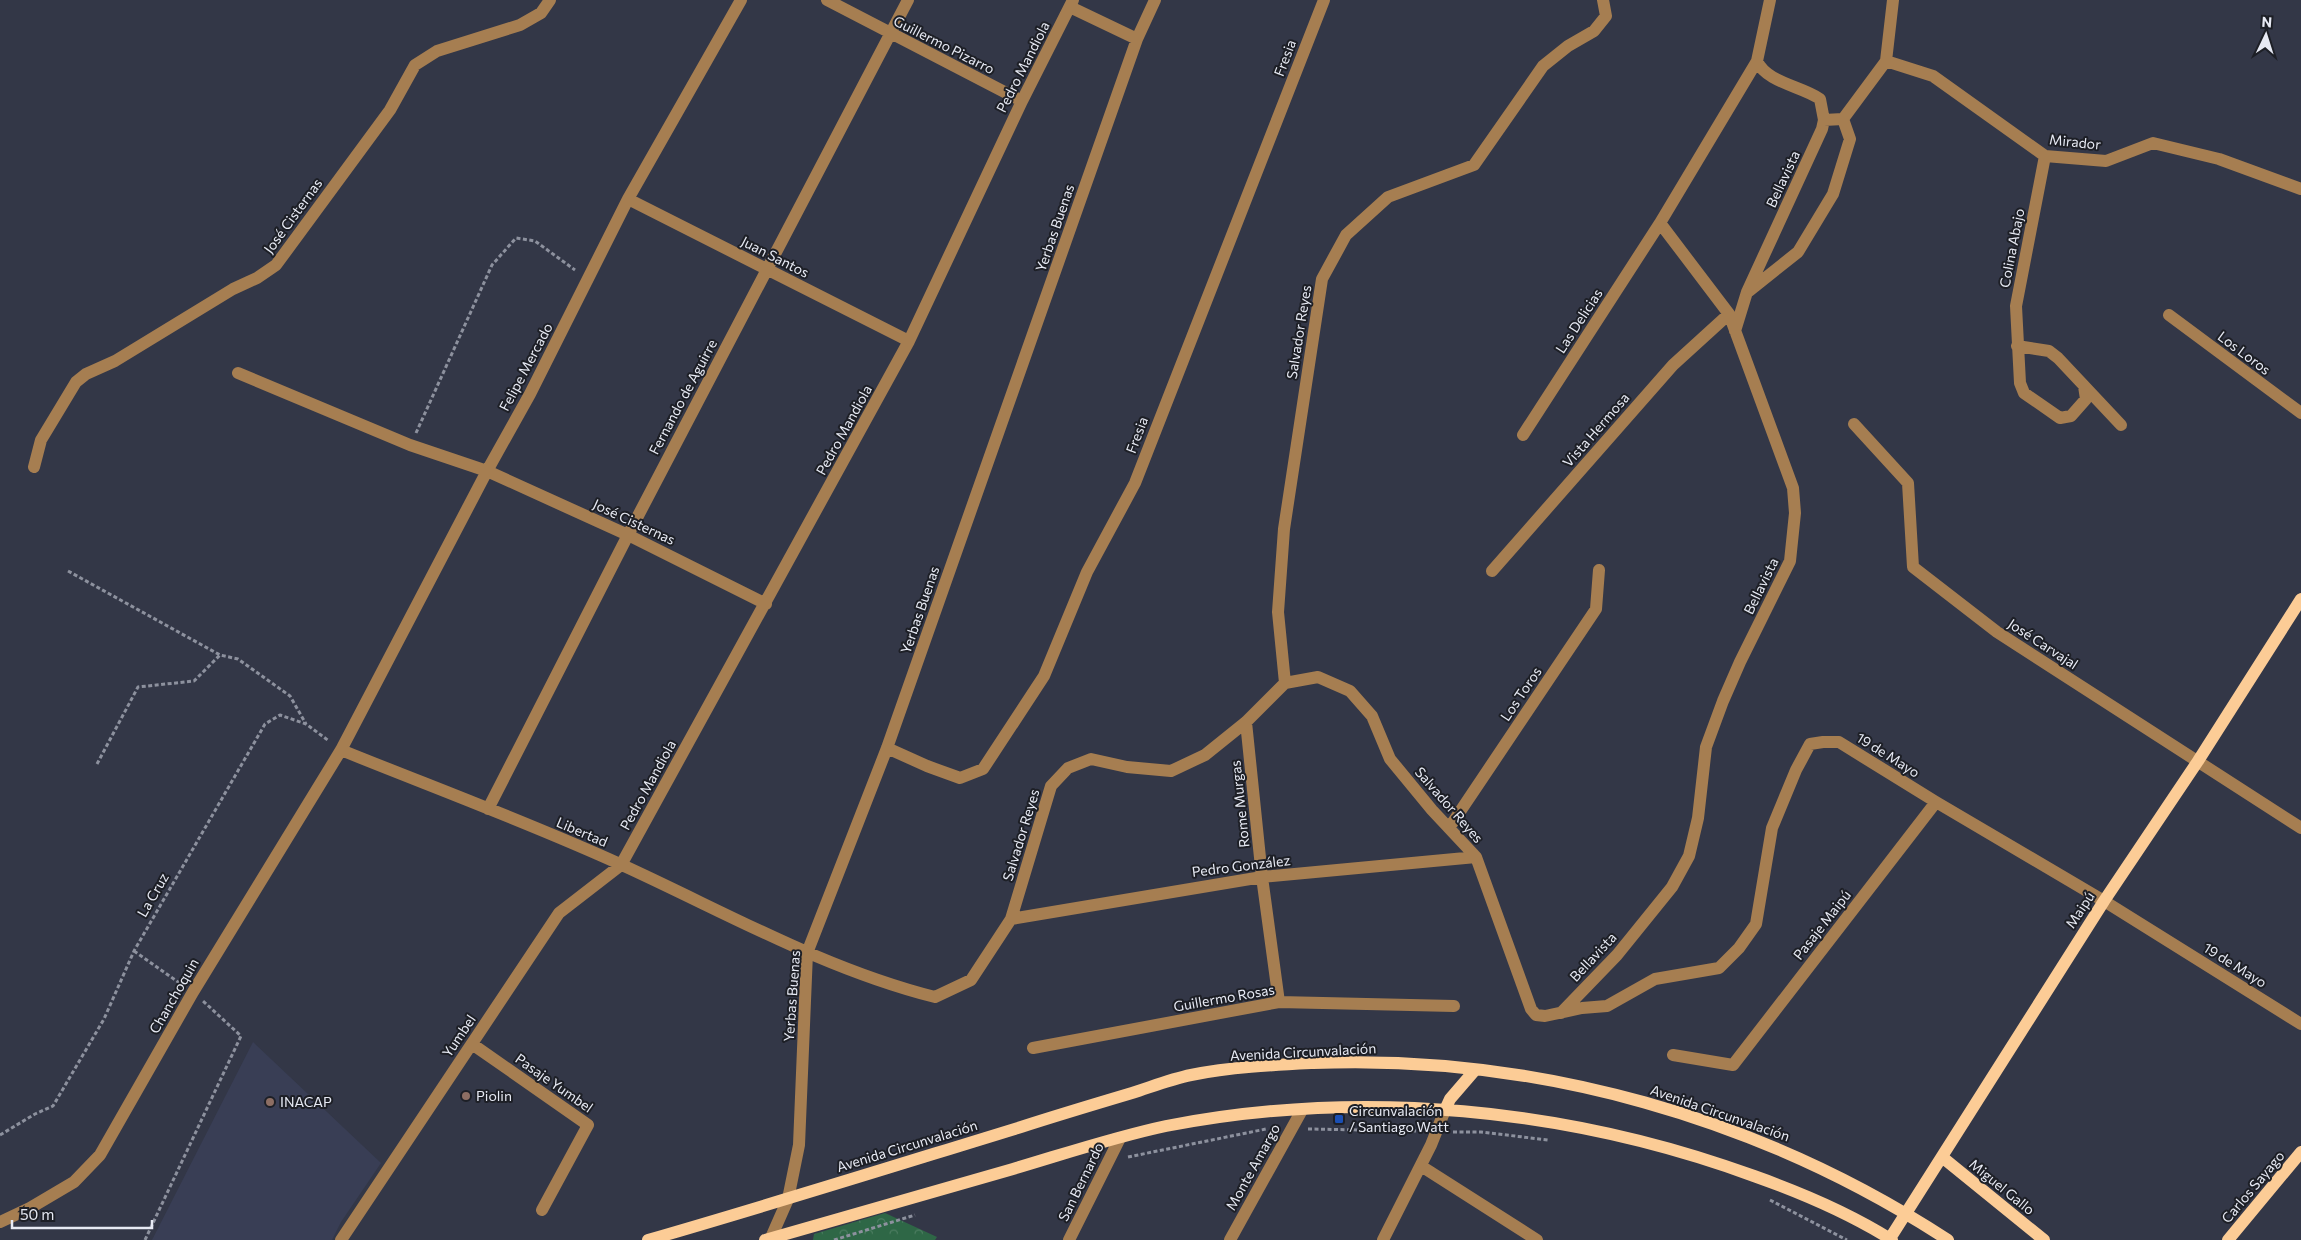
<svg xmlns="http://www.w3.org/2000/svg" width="2301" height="1240" font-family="Commissioner,sans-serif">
  <defs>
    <pattern id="park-crowns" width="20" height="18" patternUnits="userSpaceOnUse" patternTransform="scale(1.25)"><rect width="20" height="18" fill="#2e6746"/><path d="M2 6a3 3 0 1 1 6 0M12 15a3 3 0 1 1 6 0" fill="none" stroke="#4c7d61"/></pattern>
  </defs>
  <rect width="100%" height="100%" fill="#333747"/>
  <path fill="#393e55" d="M253 1042 381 1163 341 1222 332 1240H152Z"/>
  <path fill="url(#park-crowns)" d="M885 1213 937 1237 935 1240H813L814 1234Z"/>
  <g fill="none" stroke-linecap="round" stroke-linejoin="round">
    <path stroke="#8d919e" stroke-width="3" stroke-dasharray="4 2.5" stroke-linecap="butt" d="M416 433 492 265 516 238 535 241 575 270
      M68 571 220 655 238 659 290 696 306 724
      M97 764 138 687 194 681 220 655
      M134 951 181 984
      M1308 1129 1421 1131
      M1453 1132H1481L1548 1140
      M0 1135 35 1114 53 1106 104 1019 134 951 265 724 280 715 306 724 329 741
      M1128 1157 1266 1129
      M1770 1200 1847 1240
      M145 1240 241 1036 203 1001
      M834 1240 915 1215"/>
    <path stroke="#a67e51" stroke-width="12" d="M827 0 1022 101
      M1070 7 1137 39
      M1886 61 1893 0
      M1824 120 1843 119 1886 61 1933 76 2045 156 2106 161 2153 143 2219 159 2301 189
      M2045 156 2016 306 2020 383 2024 393 2060 418 2071 416 2086 399 2084 386
      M628 199 909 341
      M1749 291 1798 252 1833 194 1850 139 1843 119
      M2169 315 2301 413
      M1735 331 1747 292 1822 129 1824 120 1820 99C1802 86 1767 83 1757 61
      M2017 346 2049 351 2058 358 2121 425
      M238 373 410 445 487 471 628 535 766 604
      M1854 424 1908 483 1913 567 1997 632 2301 828
      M1523 435 1660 223
      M34 467 41 440 76 382 86 374 115 361 233 289 257 278 276 265 390 110 415 65 437 51 520 25 541 13 550 0
      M1492 571 1673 365 1729 314
      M1285 683 1278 612 1284 529 1322 279 1346 235 1388 197 1474 165 1543 66 1568 46 1594 31 1606 16 1603 0
      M1246 722 1262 877 1279 1002
      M887 748 927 766 960 778 983 769 1044 676 1087 572 1135 483 1324 0
      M341 750C435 788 530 823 622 865 725 912 824 969 935 997L971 980 1011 919 1051 786 1068 768 1091 759 1127 767 1171 771 1205 755 1246 722 1285 683 1318 677 1350 691 1372 716 1390 759 1432 810 1476 857 1531 1009 1536 1015 1545 1016 1582 1008 1607 1006 1655 979 1719 968 1739 948 1756 924 1772 828 1796 770 1810 744 1823 742H1839L1936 802 2104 901 2301 1024
      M488 809 628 535 908 0
      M1449 828 1596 609 1599 570
      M1011 919 1262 877 1476 857
      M1561 1013 1617 955 1672 887 1689 856 1698 818 1706 747 1723 701 1740 662 1790 561 1795 513 1793 488 1729 314 1660 223 1757 61 1770 0
      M472 1044 588 1125 542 1210
      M1033 1048 1279 1002 1454 1006
      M1673 1055 1733 1065 1936 802
      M1421 1166 1537 1240
      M0 1222 30 1208 74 1182 100 1155 193 992 341 750 487 471 530 394 628 199 741 0
      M341 1240 559 913 621 865 909 341 1022 101 1073 0
      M770 1240 788 1199 799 1145 807 953 887 748 1137 39 1155 0
      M1069 1240 1120 1138
      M1230 1240 1302 1110
      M1383 1240 1431 1145 1445 1110"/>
    <path stroke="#fccc96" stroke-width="12" d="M1445 1110 1450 1099 1475 1070
      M1942 1157 2044 1240
      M648 1240C773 1204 897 1165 1021 1127 1058 1115 1095 1104 1132 1093 1151 1087 1171 1079 1191 1075 1231 1067 1273 1065 1313 1063 1537 1054 1761 1118 1948 1240
      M765 1240C848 1216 931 1192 1013 1169 1064 1154 1114 1137 1166 1126 1361 1088 1568 1108 1754 1176 1802 1193 1849 1213 1892 1240
      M1889 1240 2104 901 2198 761 2301 599
      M2228 1240 2301 1152"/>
  </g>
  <g fill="#8d6e63" stroke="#1d1f26" stroke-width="2">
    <circle cx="466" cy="1096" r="5"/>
    <circle cx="270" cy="1102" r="5"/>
  </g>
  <rect fill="#1a4fb4" stroke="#1d1f26" stroke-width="2" x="1334" y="1114" width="10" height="10" rx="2.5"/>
  <g text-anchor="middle" stroke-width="4" stroke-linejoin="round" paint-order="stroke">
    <g font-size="14" fill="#e7eaf4" stroke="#1d1f26">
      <text transform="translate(944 45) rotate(27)" y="5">Guillermo Pizarro</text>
      <text transform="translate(1285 58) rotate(-69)" y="5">Fresia</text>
      <text transform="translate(1023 67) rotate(-63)" y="5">Pedro Mandiola</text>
      <text transform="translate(2075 142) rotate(6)" y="5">Mirador</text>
      <text transform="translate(1783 179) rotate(-65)" y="5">Bellavista</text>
      <text transform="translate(293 216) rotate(-54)" y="5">José Cisternas</text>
      <text transform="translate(1055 228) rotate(-71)" y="5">Yerbas Buenas</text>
      <text transform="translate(2012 248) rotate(-79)" y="5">Colina Abajo</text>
      <text transform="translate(775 257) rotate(27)" y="5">Juan Santos</text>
      <text transform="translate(1579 321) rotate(-57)" y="5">Las Delicias</text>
      <text transform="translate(1299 332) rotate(-81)" y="5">Salvador Reyes</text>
      <text transform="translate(2244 353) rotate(37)" y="5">Los Loros</text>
      <text transform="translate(526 367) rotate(-62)" y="5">Felipe Mercado</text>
      <text transform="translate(683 397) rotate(-62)" y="5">Fernando de Aguirre</text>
      <text transform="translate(844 430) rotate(-61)" y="5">Pedro Mandiola</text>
      <text transform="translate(1596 430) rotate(-49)" y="5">Vista Hermosa</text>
      <text transform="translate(1137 435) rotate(-69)" y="5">Fresia</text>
      <text transform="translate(634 522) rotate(25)" y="5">José Cisternas</text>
      <text transform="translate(1761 586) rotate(-64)" y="5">Bellavista</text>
      <text transform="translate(920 610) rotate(-71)" y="5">Yerbas Buenas</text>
      <text transform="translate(2043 644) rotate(33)" y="5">José Carvajal</text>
      <text transform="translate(1521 694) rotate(-56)" y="5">Los Toros</text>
      <text transform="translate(1888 755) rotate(32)" y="5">19 de Mayo</text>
      <text transform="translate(648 785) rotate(-61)" y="5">Pedro Mandiola</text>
      <text transform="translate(1240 804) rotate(-96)" y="5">Rome Murgas</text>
      <text transform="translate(1449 805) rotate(49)" y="5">Salvador Reyes</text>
      <text transform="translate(582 832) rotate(23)" y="5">Libertad</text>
      <text transform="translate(1021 835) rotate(-73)" y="5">Salvador Reyes</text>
      <text transform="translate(1241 866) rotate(-7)" y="5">Pedro González</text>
      <text transform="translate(153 895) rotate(-60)" y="5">La Cruz</text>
      <text transform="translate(2080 910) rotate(-57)" y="5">Maipú</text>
      <text transform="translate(1822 925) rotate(-52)" y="5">Pasaje Maipú</text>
      <text transform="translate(1593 957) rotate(-47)" y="5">Bellavista</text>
      <text transform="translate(2235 965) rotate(32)" y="5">19 de Mayo</text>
      <text transform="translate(174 996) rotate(-60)" y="5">Chanchoquin</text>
      <text transform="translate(792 996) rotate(-86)" y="5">Yerbas Buenas</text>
      <text transform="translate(1224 998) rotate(-10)" y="5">Guillermo Rosas</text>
      <text transform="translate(459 1036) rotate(-56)" y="5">Yumbel</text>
      <text transform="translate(1303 1052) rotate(-3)" y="5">Avenida Circunvalación</text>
      <text transform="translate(554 1083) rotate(35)" y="5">Pasaje Yumbel</text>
      <text transform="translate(1720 1113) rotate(19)" y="5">Avenida Circunvalación</text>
      <text transform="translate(907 1146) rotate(-17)" y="5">Avenida Circunvalación</text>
      <text transform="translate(1253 1167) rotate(-61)" y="5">Monte Amargo</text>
      <text transform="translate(1081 1182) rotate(-64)" y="5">San Bernardo</text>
      <text transform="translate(2002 1187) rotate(39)" y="5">Miguel Gallo</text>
      <text transform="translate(2253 1187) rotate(-50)" y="5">Carlos Sayago</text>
    </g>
    <g font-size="14" fill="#e7eaf4" stroke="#1d1f26" text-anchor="start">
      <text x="476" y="1101">Piolin</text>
      <text x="280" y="1107">INACAP</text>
      <text x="1349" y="1116">Circunvalación<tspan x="1349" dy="16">/ Santiago Watt</tspan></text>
    </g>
  </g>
  <g transform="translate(2266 35) rotate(4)" stroke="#1d1f26" stroke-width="4" paint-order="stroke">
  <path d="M0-4L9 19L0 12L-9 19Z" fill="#e7eaf4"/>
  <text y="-8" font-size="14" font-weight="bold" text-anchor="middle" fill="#e7eaf4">N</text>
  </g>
  <path d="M12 1220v8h140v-8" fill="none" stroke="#e7eaf4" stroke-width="2.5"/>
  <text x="20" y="1220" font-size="15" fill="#e7eaf4" stroke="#1d1f26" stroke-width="4" paint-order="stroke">50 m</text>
</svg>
